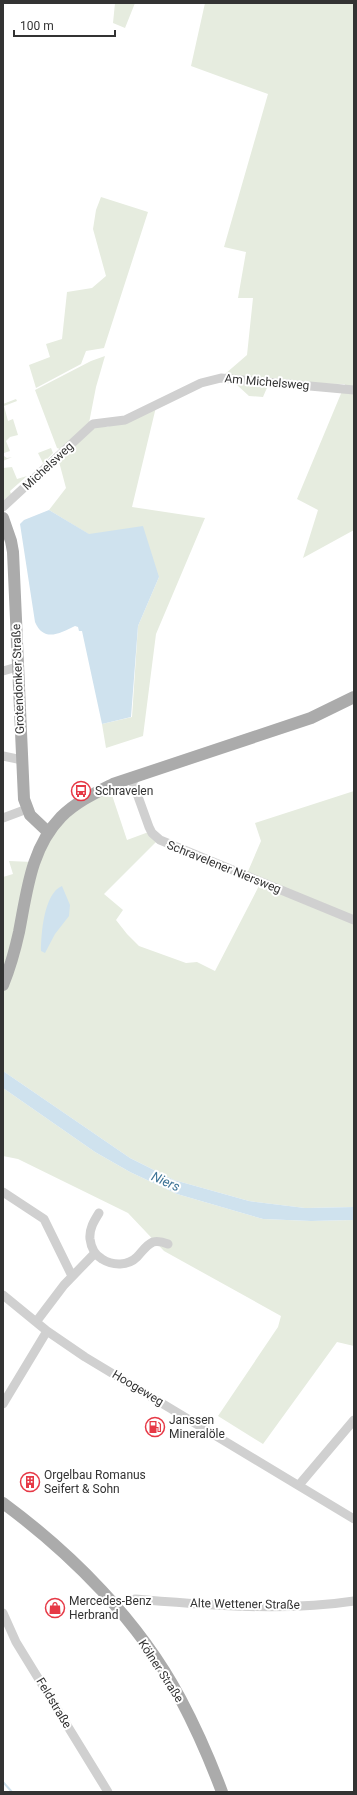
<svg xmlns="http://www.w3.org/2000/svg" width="357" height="1795" font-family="Roboto,sans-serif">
  <rect width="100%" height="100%" fill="#fff"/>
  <path fill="#e6ecdf" d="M115 3H135L125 28 113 23Z
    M205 3H354V530L303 558 318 510 297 499 345 384 269 383 263 397 249 396 225 374 247 355 253 298H238L246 252 224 247 268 94 191 66Z
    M101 197 148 212 104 348 86 351 81 364 36 388 29 365 50 357 46 344 62 339 67 292 92 288 106 276 93 229 96 210Z
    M105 356 96 387 89 423 107 427 156 407 132 507 205 518 156 634 143 736 106 748 102 724 132 717 138 626 159 577 49 510 66 488 58 458 60 449 57 448 35 390 91 361Z
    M16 399 17 401 4 406 8 421 13 419 18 435 10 437 6 441 10 451 4 453V456L7 458 12 457 3 461V404Z
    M51 448 53 453 43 463 38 453Z
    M12 467 17 479 27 476 10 491 11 494 3 501V468Z
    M109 786 127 840 154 830 160 838 104 894 123 910 116 920 127 934 139 946 186 963 197 962 215 971 261 882 246 876 261 841 255 823 354 791V1207L305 1208 249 1201 174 1180 130 1158 3 1071V877L13 874 9 861 33 862 37 866C41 857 45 846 51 838 66 816 88 801 109 786Z
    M3 1088 95 1152 130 1172 177 1194 263 1219 311 1221 354 1220V1346L337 1342 263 1444 218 1416 278 1327 281 1316 164 1251 128 1213 18 1159 3 1156Z"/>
  <path fill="#cfe2ee" d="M49 510 89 534 143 526 159 577 138 626 131 717 102 724 82 631H79L78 627 75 626C60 633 44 643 35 622L20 524 24 520Z
    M62 886 70 905 69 916 55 934 45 953 41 951C41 934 44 893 62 886Z
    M3 1071 130 1158 174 1180 249 1201 305 1208 354 1207V1220L311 1221 263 1219 177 1194 130 1172 95 1152 3 1088Z"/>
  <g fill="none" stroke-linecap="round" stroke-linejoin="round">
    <path stroke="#cfe2ee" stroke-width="2" d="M3 1782 12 1792"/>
    <path stroke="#d0d0d0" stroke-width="9" d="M3 507 93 424 125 420 201 383 221 378 354 390
      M3 671 17 667
      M3 756 22 760
      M131 777 149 827 152 833 160 840 354 920
      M3 818 27 809
      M3 1192 44 1219 72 1276
      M99 1213C94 1221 89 1229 90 1239 91 1247 95 1255 102 1259 113 1266 128 1266 137 1257 142 1252 146 1245 153 1242 157 1241 163 1242 168 1244
      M3 1295 47 1331 85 1357 354 1519
      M36 1322 64 1285 95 1253
      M3 1404 47 1331
      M299 1485 354 1420
      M135 1599C207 1605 282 1612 354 1601
      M3 1613 16 1642 108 1792"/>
    <path stroke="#ababab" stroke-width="12" d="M3 518 11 541 13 552 24 799 30 815 48 832
      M3 985C10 968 15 950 19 932 27 891 31 848 61 817 76 802 95 793 113 784L311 718 354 697
      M3 1503C72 1554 139 1621 180 1698 196 1728 210 1760 222 1792"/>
  </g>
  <defs>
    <g id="bus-ring" transform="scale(1)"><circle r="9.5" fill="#fff" stroke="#e63946" stroke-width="1.5"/><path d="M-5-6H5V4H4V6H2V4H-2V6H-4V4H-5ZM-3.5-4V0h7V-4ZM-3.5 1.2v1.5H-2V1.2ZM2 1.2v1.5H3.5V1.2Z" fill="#e63946"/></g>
    <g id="fuel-ring" transform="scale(1)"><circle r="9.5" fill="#fff" stroke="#e63946" stroke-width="1.5"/><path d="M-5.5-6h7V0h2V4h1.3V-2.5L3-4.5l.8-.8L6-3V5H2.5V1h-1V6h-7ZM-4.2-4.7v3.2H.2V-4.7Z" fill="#e63946"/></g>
    <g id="building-ring" transform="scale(1)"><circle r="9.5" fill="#fff" stroke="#e63946" stroke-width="1.5"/><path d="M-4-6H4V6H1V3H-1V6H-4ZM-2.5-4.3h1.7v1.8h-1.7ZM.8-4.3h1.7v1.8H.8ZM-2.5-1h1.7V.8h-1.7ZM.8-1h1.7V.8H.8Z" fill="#e63946"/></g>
    <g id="shop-ring" transform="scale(1)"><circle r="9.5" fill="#fff" stroke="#e63946" stroke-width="1.5"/><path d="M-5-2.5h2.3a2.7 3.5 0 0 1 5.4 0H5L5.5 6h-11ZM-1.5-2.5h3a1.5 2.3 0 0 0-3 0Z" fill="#e63946"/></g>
  </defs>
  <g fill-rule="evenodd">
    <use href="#bus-ring" x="81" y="791"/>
    <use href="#fuel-ring" x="155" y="1427"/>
    <use href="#building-ring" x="30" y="1482"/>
    <use href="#shop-ring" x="55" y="1608"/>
  </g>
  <g text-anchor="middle" stroke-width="4" stroke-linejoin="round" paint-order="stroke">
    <g font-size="12" fill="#333" stroke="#fff">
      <text transform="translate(267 382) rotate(5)" y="4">Am Michelsweg</text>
      <text transform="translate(48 466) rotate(-43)" y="4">Michelsweg</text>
      <text transform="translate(18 679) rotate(-92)" y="4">Grotendonker Straße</text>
      <text transform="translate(224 867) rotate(22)" y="4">Schravelener Niersweg</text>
      <text transform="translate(138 1388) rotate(31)" y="4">Hoogeweg</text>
      <text transform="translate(245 1604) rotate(1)" y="4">Alte Wettener Straße</text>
      <text transform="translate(161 1671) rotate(57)" y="4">Kölner Straße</text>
      <text transform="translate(54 1703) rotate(59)" y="4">Feldstraße</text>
    </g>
    <g font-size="12" fill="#333" stroke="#fff" text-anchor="start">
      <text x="95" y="795">Schravelen</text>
      <text x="169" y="1424">Janssen<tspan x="169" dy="14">Mineralöle</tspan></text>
      <text x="44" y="1479">Orgelbau Romanus<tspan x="44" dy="14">Seifert &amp; Sohn</tspan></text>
      <text x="69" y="1605">Mercedes-Benz<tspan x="69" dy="14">Herbrand</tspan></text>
    </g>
    <g font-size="13" font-style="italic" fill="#3f7597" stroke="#fff">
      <text transform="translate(166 1181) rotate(24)" y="5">Niers</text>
    </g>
  </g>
  <rect width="357" height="1795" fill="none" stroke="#333333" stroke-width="8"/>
  <path d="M14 30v6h101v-6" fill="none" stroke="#333333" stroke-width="2"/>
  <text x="20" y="30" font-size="12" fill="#333333" stroke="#ffffff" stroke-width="3" paint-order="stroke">100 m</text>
</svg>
